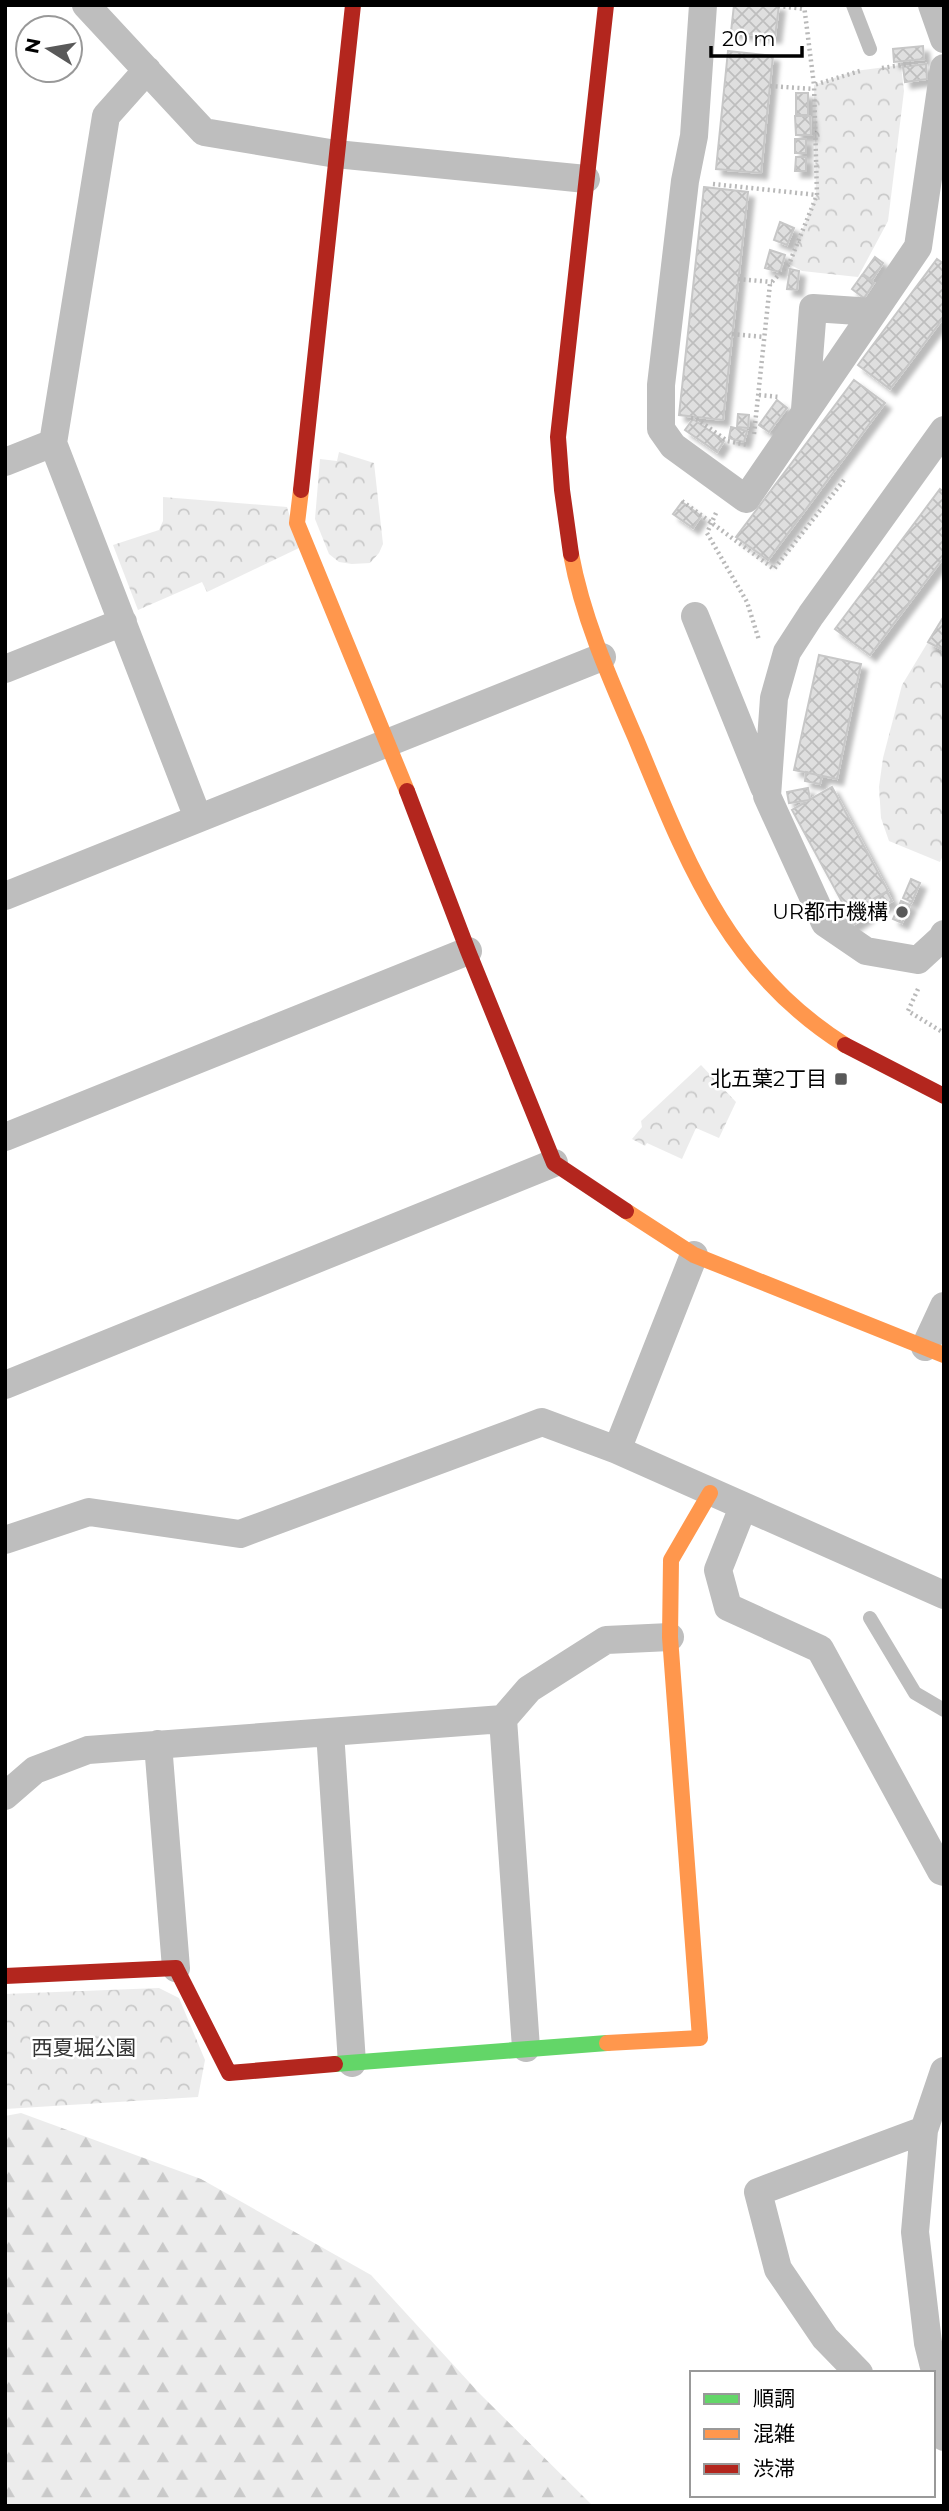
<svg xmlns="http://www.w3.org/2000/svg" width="949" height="2511" font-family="Montserrat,'Noto Sans JP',sans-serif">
  <defs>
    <pattern id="forest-firs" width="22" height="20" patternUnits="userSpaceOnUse" patternTransform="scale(1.75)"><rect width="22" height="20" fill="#ececec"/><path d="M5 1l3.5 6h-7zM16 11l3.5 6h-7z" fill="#c9c9c9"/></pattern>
    <pattern id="park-crowns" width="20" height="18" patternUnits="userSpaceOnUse" patternTransform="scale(1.75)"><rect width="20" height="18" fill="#ececec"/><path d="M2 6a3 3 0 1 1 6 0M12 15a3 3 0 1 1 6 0" fill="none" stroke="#c9c9c9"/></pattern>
    <pattern id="building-cross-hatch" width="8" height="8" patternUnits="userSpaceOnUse" patternTransform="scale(1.75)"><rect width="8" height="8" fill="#dfdfdf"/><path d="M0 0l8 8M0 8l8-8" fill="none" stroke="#bebebe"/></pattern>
    <filter id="shadow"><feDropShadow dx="6" dy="6" stdDeviation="2" flood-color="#0004"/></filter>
  </defs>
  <rect width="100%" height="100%" fill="#fff"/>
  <path fill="url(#forest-firs)" d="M21 2113 201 2179 371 2275 480 2394 593 2506H5V2116Z"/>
  <path fill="url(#park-crowns)" d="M901 65 904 91 888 221 858 277 802 271 789 264 816 195 814 85 855 71Z
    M339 452 374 463 383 544 379 553 370 563 352 564 339 562 329 554 315 519 320 459 337 461Z
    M163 497 287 507 299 548 207 592 202 582 138 610 113 545 159 530 163 521Z
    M928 642 941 649 944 644V853L940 862 889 841 881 818 879 787 883 758 902 685Z
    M701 1065 736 1102 719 1138 696 1128 682 1159 647 1143 645 1146 632 1139 642 1127 641 1121Z
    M159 1988 179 1998 205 2060 198 2097 5 2109V1994Z"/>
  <path fill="url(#building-cross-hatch)" stroke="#c7c7c7" stroke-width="2" filter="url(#shadow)" d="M734 5H779L775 37 731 32Z
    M923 46 924 59 894 62 893 49Z
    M728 51 773 56 761 173 716 169Z
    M926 64 927 79 905 82 903 67Z
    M796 93H808V115H796Z
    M795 116H810L811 135H796Z
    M795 139H806V153H795Z
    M796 157H806V171H795Z
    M704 187 748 192 723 420 679 415Z
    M780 222 794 228 787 245 774 240Z
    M770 250 785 255 780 272 765 268Z
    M875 257 883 263 872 280 863 274Z
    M937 259 944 264V317L890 389 858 365Z
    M790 269 799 271 797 290 787 289Z
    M862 275 874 283 864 298 852 289Z
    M854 380 885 403 768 560 736 537Z
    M777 400 787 408 769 432 759 425Z
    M738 414 749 415 748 428 737 427Z
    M693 419 724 441 717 452 685 430Z
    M731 427 747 431 744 442 729 438Z
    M940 489 944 492V557L870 655 835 629Z
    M682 502 701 516 693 528 673 514Z
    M944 616V644L941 649 928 642Z
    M819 655 861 664 837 779 794 770Z
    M806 772 822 776 820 784 805 781Z
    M832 787 888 891 848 913 792 810Z
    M808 788 810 800 789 803 787 792Z
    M911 879 920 883 912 902 903 898Z
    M887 892 892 901 879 908 874 899Z
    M874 899 879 908 865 916 860 906Z
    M901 901 910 905 902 923 893 919Z
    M860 906 866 917 850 927 844 916Z"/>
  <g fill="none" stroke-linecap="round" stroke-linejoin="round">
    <path stroke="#b9b9b9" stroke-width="4.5" stroke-dasharray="2 3.5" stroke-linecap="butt" d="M804 5 814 85 863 70
      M778 6 805 9
      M882 68 915 63
      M770 86 814 89
      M713 184 817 195
      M738 279 772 282
      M732 334 764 337
      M759 395 779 397
      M691 418 697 419 727 441 748 445
      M754 434 770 284 789 264 817 195 814 85
      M682 501 774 569 844 480
      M716 513 707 533 747 602 759 640
      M918 989 908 1011 944 1033"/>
    <path stroke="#bebebe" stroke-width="14" d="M853 5 870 49
      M870 1618 915 1693 944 1710"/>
    <path stroke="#bebebe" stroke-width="28" d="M86 5 204 132 336 154 586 179
      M703 5 694 136 685 181 661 385V429L673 446 746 499 918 247 944 68
      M932 5 944 39
      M147 70 106 116 53 443 198 818
      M805 409 813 308 873 312
      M944 430 811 615 787 652 774 698 767 796 825 923 866 951 918 960 942 938 944 934
      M5 462 53 443
      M695 616 764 787
      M5 669 123 622
      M5 896 602 657
      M5 1137 468 951
      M925 1347 944 1306
      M5 1385 554 1163
      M617 1450 694 1255
      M743 1507 718 1570 728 1607 820 1649 941 1871 944 1872
      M5 1540 89 1512 240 1534 542 1422 617 1450 944 1595
      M503 1719 526 2048
      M330 1732 352 2063
      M158 1744 176 1968
      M5 1796 35 1770 88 1750 503 1719 529 1689 606 1640 670 1637
      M944 2071 924 2130 915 2232 928 2343 944 2407
      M859 2373 825 2338 778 2269 758 2192 924 2130
      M933 2430 944 2437"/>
    <path stroke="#63d668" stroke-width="16" d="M335 2064 607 2043"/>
    <path stroke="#ff974d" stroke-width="16" d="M301 490 297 523 407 791
      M571 554C583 619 610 679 636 739 687 862 727 971 845 1045
      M626 1211 694 1255 944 1355
      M607 2043 700 2038 670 1637 671 1560 710 1493"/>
    <path stroke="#b3261e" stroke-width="16" d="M301 490 353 5
      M571 554 562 490 558 437 606 5
      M407 791 468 951 554 1163 626 1211
      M845 1045 944 1096
      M5 1976 176 1968 229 2073 335 2064"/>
  </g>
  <g fill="#595959" stroke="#fff" stroke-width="2.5">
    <circle cx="902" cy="912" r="7"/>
    <rect x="834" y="1072" width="14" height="14" rx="3.5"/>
  </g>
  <g text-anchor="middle" stroke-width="5" stroke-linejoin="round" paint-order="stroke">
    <g font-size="21" fill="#000" stroke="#fff" text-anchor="end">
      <text x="888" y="919">UR都市機構</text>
      <text x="827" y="1086">北五葉2丁目</text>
    </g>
    <g font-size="21" fill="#333" stroke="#fff">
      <text x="84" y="2055">西夏堀公園</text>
    </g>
  </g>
  <rect width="949" height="2511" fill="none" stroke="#000000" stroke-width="14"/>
  <rect x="690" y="2371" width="245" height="126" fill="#ffffff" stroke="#999999" stroke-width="2"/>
  <rect x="704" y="2394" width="35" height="10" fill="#63d668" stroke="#999999" stroke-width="2"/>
  <text x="753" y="2406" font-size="21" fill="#000000">順調</text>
  <rect x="704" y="2429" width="35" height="10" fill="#ff974d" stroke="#999999" stroke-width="2"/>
  <text x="753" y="2441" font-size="21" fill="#000000">混雑</text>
  <rect x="704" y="2464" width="35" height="10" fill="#b3261e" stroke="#999999" stroke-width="2"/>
  <text x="753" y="2476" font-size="21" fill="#000000">渋滞</text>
  <g transform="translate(49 49) rotate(281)"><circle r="33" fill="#ffffff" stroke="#999999" stroke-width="2"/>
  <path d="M0-5L12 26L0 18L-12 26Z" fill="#595959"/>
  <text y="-10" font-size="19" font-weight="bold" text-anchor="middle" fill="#000000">N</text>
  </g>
  <path d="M711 46v10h91v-10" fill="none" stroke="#000000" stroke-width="3.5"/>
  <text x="722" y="46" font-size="21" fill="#000000" stroke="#ffffff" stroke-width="5" paint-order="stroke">20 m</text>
</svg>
